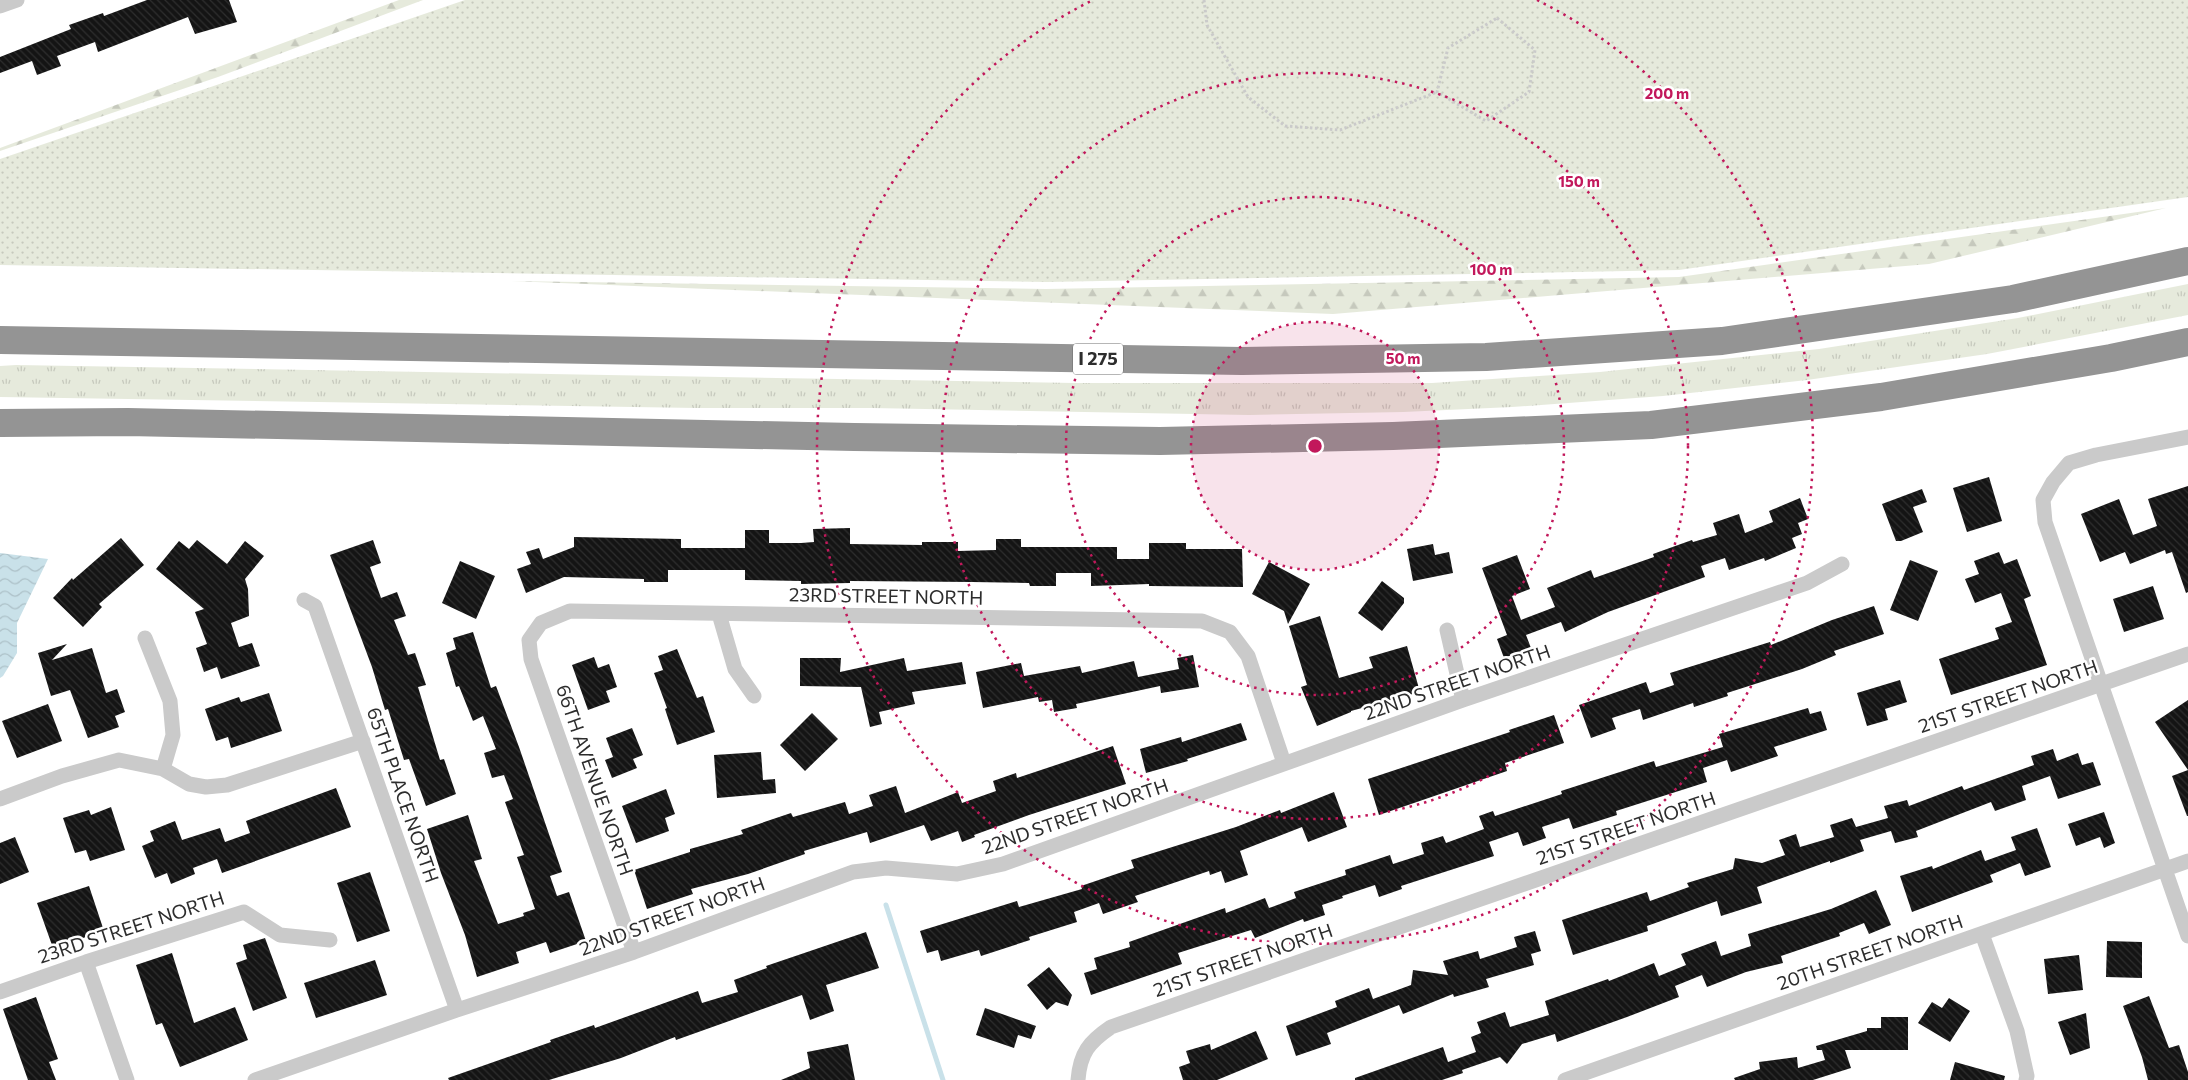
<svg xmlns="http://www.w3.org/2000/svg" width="2188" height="1080" font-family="Commissioner,sans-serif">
  <defs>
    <pattern id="grass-tufts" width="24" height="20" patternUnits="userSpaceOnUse" patternTransform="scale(1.25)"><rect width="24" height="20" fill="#e6eadc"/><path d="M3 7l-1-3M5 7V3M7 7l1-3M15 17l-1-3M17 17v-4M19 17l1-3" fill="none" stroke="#c6c9bd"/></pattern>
    <pattern id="forest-firs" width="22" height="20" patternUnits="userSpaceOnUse" patternTransform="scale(1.25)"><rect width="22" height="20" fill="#e6eadc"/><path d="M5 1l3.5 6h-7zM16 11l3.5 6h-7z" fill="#c6c9bd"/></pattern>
    <pattern id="park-dots" width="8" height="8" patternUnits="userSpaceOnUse" patternTransform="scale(1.25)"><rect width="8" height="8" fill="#e6eadc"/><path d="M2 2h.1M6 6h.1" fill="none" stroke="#c6c9bd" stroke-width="1.8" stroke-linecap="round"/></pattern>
    <pattern id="water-waves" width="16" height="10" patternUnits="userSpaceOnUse" patternTransform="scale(1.25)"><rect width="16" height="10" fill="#c9e1e9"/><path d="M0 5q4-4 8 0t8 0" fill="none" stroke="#adc1c8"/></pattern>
    <pattern id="building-back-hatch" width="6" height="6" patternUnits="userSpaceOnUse" patternTransform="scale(1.25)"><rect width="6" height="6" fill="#141414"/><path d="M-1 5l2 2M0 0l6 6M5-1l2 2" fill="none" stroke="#2e2e2e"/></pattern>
  </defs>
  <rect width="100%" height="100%" fill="#fff"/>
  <path fill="url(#grass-tufts)" d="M2188 284V315L1987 354 1807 380 1663 396 1512 407 1403 412 1249 415 872 408H696L0 397V366L16 365 1074 383H1432L1600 372 1819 349 2018 318Z"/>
  <path fill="url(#forest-firs)" d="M399 0H423L218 77 0 151V148Z
    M2166 208 1929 264 1333 314 511 281 1046 289 1679 277Z"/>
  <path fill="url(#park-dots)" d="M465 0H2188V197L1679 270 1047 282 0 265V159Z"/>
  <path fill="url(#water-waves)" d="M0 553 48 559 17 623V653L3 676 0 678Z"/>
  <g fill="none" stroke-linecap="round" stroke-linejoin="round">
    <path stroke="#c9e1e9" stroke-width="5" d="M886 905 943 1080"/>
  </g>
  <path fill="url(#building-back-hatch)" d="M147 0H229L237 22 195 34 188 17 98 52 95 42 57 56 61 66 37 75 32 61 0 73V57L71 29 69 25 103 13 104 16Z
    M1989 477 2002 521 1967 532 1953 488Z
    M2188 486V592L2186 593 2172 552 2166 554 2165 550 2130 564 2125 552 2100 562 2081 514 2119 499 2133 535 2157 526 2148 499Z
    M1922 489 1927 502 1913 507 1923 532 1901 541H1896L1882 504Z
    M1800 498 1808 519 1798 523 1802 534 1792 538 1796 548 1765 561 1764 558 1729 570 1725 558 1701 566 1705 577 1608 612 1565 632 1561 622 1526 635 1531 648 1504 658 1497 639 1507 635 1482 568 1517 555 1530 589 1512 596 1521 620 1555 607 1547 588 1591 570 1594 578 1654 557 1653 554 1692 540 1693 542 1717 535 1713 523 1739 514 1745 533 1773 522 1769 511Z
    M850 528V544L922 545V542H958V551L996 550V539H1021V547H1117V559H1149V543H1186V549H1242L1243 587 1149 586V584L1091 586V573H1056V586H1030L1029 583 972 582 850 581V583L801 584V581L745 580V570H668V582H644V579L564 577 526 593 517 569 531 564 526 552 539 548 543 559 574 547V537L681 539V548H745V530H769V543H801L814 542 813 529Z
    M121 538 144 565 99 604 102 607 83 627 53 598 72 578 73 580Z
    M197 540 227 564 245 541 264 556 245 579 248 589 249 616 231 623 239 647 252 643 260 666 221 679 217 667 204 672 196 648 207 644 195 612 204 609 156 569 179 541 189 549Z
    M373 540 381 563 370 567 381 598 397 592 406 616 394 620 408 655 415 653 426 685 418 687 440 760 444 759 456 794 426 806 409 759 404 760 388 709 385 710 372 667 330 555Z
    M1433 544 1435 555 1449 552 1453 573 1413 581 1407 549Z
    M1999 552 2004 564 2017 559 2031 596 2024 599 2047 665 1951 695 1939 659 1999 639 1995 628 2012 622 2001 593 1975 603 1965 579 1979 574 1974 561Z
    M1910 560 1938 571 1918 621 1890 610Z
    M460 561 495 576 476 619 442 603Z
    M1269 562 1310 584 1288 624 1284 611 1252 594Z
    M1382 581 1404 598V603L1382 631 1358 613Z
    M2153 586 2164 619 2124 632 2113 599Z
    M1874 606 1884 634 1834 651 1836 655 1802 669 1727 693 1728 696 1694 707 1693 703 1643 720 1640 709 1612 718 1616 729 1591 738 1579 705 1646 682 1650 693 1674 685 1670 673 1770 642 1771 645 1832 620Z
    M1320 616 1339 678 1373 668 1369 657 1407 646 1420 692 1351 711V712L1317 726 1301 687 1307 685 1289 626Z
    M473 632 491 688 496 686 519 747 562 872 550 876 557 896 569 892 586 941 550 953 546 942 516 952 519 963 477 977 465 935 441 873 427 829 468 815 482 859 474 861 498 924 524 916 523 913 535 909 517 857 524 855 505 802 513 799 504 775 492 778 484 753 496 749 483 716 473 721 459 686 456 687 446 653 456 649 453 638Z
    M67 644 52 660 92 648 106 693 117 689 125 712 115 716 119 727 88 738 70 690 51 696 38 653Z
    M677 649 697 698 703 696 715 732 677 745 665 709 667 708 654 673 663 670 658 656Z
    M1193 655 1199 687 1161 693 1160 686 1076 704 1077 708 1054 712 1052 700 1039 702 1038 697 983 708 976 672 1021 663 1024 676 1080 666 1082 673 1134 661 1138 677 1179 669 1177 658Z
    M594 657 598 668 609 664 617 687 606 691 610 702 588 710 572 665Z
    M800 658H841L840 672 904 658 907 671 962 662 966 684 912 692 915 704 879 712 882 724 870 727 861 687 800 686Z
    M1900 680 1907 702 1885 709 1888 720 1867 726 1857 693Z
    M269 693 282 731 231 748 228 737 216 741 205 709 239 697 241 702Z
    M2188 700V816H2187L2172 776 2188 770 2155 722Z
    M48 704 62 741 17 758 2 721Z
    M1808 708 1810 714 1821 711 1827 730 1774 747 1778 756 1731 772 1727 760 1703 768 1707 782 1616 811 1617 815 1573 829 1569 818 1542 827 1546 838 1523 846 1518 832 1489 842 1494 856 1401 886 1402 889 1379 897 1375 885 1342 896 1343 898 1322 905 1325 915 1304 922 1303 919 1255 938 1251 930 1178 953 1182 964 1091 995 1084 973 1097 969 1094 958 1130 947 1129 942 1225 908 1226 913 1265 898 1269 908 1296 898 1294 892 1346 875 1345 870 1390 855 1393 864 1424 854 1421 843 1443 836 1446 843 1484 829 1479 816 1493 811 1495 816 1562 794 1561 791 1654 761 1656 767 1723 747 1719 734Z
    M812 713 838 739 805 771 780 745Z
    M1554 715 1564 743 1505 763 1507 771 1379 815 1368 779 1510 732 1509 730Z
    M1241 723 1247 740 1187 759 1188 761 1146 773 1140 749 1181 737 1182 742Z
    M632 728 643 755 633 759 637 768 612 778 605 760 613 757 606 738Z
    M1113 746 1126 784 1029 815 974 835 975 837 962 842 958 831 931 841 924 825 870 843 867 832 804 851 805 854 748 874 691 889 693 894 647 909 634 870 690 852V849L743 834 741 830 791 813 793 817 845 802 849 814 873 806 869 795 896 786 905 813 958 792 962 803 996 791 993 781 1016 773 1017 778Z
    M2053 749 2057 761 2078 753 2082 765 2093 762 2101 785 2058 799 2050 776 2022 786 2026 800 1995 811 1991 802 1916 831 1918 837 1895 843 1891 831 1860 840 1864 851 1830 863V861L1757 887 1762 903 1721 916 1717 901 1647 926 1648 931 1573 955 1562 920 1647 892 1650 901 1689 887 1687 883 1733 869 1735 858 1762 863 1785 855 1779 840 1796 834 1800 847 1834 837 1830 825 1852 818 1856 827 1888 818 1884 806 1907 800 1909 806 1962 786 1964 790 2034 765 2031 756Z
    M761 752 763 780 775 779 776 793 717 798 714 755Z
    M336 788 351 827 222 873 217 859 193 868 195 874 171 884 167 873 155 878 142 846 154 841 150 831 175 821 182 840 220 828 225 842 250 833 246 821Z
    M666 789 675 814 665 818 669 831 636 843 622 806Z
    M1334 792 1347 827 1308 842 1302 827 1240 851 1248 875 1225 883 1221 871 1210 875 1209 871 1135 896 1138 902 1103 914 1099 903 1074 912 1077 922 1029 937 1030 940 981 956 979 950 941 961 938 950 927 953 920 931 1017 901 1019 907 1082 889 1081 886 1134 868 1131 860 1236 827 1280 810 1281 813Z
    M111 807 125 850 90 861 86 850 75 853 63 818 89 810 91 815Z
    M2104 812 2115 843 2104 848 2100 837 2076 846 2068 824Z
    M2037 828 2051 867 2025 876 2020 863 1990 875 1993 882 1912 912 1900 876 1932 866 1933 869 1981 850 1985 861 2016 850 2011 837Z
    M15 837 29 872 0 884V843Z
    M370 872 390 931 357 942 337 883Z
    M89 886 104 931 53 948 37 903Z
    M1876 890 1891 925 1869 934 1864 923 1839 933 1840 936 1781 956 1783 963 1746 972 1707 987 1702 975 1675 986 1679 997 1627 1017 1557 1042 1555 1034 1522 1044 1507 1064 1500 1057 1462 1070 1463 1073 1442 1080H1355V1078L1443 1047 1448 1062 1476 1052 1471 1037 1481 1033 1477 1022 1505 1012 1510 1027 1549 1015 1545 1001 1608 979 1609 981 1654 963 1659 976 1686 965 1681 954 1716 941 1721 956 1751 946 1748 934 1831 909Z
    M1535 931 1541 951 1531 954 1534 965 1486 979 1489 987 1454 997 1453 994 1403 1014 1399 1005 1327 1033 1331 1044 1296 1056 1286 1026 1337 1007 1335 1001 1369 988 1373 999 1411 985 1413 970 1448 975 1443 961 1478 951 1480 959 1517 947 1514 937Z
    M866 932 879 968 826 985 834 1011 810 1020 802 995 676 1040 675 1037 621 1058 549 1080H449L448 1078 551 1042 550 1040 594 1025 595 1028 698 991 702 1003 738 992 734 980 767 968 766 966Z
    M265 938 287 998 253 1011 236 963 247 959 243 945Z
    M2107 941 2142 942V978L2106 977Z
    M172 953 194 1023 235 1007 248 1040 180 1067 162 1023 156 1025 136 965Z
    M2079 955 2083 990 2048 994 2044 959Z
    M375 960 387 995 316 1018 304 983Z
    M1049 967 1072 995 1068 1006 1056 1002 1047 1010 1027 985Z
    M2149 996 2169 1048 2179 1045 2188 1072V1080H2148L2142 1057 2123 1006Z
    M36 997 58 1059 49 1062 56 1080H28L3 1009Z
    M1949 998 1970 1011 1950 1042 1918 1023 1932 1002 1942 1008Z
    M985 1008 1036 1026 1031 1039 1018 1035 1014 1048 976 1035Z
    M2086 1013 2090 1048 2070 1055 2058 1022Z
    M1881 1017H1908V1050H1845L1851 1068 1813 1080H1735L1734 1078 1760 1069 1759 1062 1797 1057 1798 1068 1825 1060 1822 1050H1817L1816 1046 1867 1031V1028H1881Z
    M1256 1031 1268 1059 1217 1080H1183L1179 1067 1190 1063 1186 1051 1210 1044 1211 1050Z
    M848 1044 855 1080H781L810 1068 807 1052Z
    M1955 1062 2005 1076 2004 1080H1950Z"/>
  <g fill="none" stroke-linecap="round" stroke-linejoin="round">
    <path stroke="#cacaca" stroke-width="3" stroke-dasharray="2.5 2.5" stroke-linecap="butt" d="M1204 0 1207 25 1248 97 1285 126 1340 130 1437 92
      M1497 18 1535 50 1529 92 1486 121 1437 92 1448 48Z"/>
    <path stroke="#cacaca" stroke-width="15" d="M0 6 17 0
      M2188 437 2096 455 2069 463 2053 482 2043 500 2045 522 2188 936
      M304 600 315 606 457 1010
      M719 614 735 669 754 696
      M1447 630 1463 700
      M145 638 170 701 173 735 163 769
      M0 799 62 776 119 760 163 769 189 784 206 787 227 785 363 741
      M1982 934 2017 1031 2027 1076 2026 1080
      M634 952 531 659 529 640 541 623 570 611 1202 621 1230 632 1248 656 1284 763
      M86 962 127 1080
      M0 992 86 962 244 912 280 935 330 940
      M255 1080 457 1010 634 952 853 872 886 868 957 874 1003 864 1463 700 1807 583 1842 564
      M1078 1080C1080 1053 1089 1042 1111 1027L2188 654
      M1565 1080 2188 861"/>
    <path stroke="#949494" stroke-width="28" d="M0 340 1242 361 1486 357 1722 341 2013 299 2188 261
      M0 423 128 422 854 437 1160 441 1393 436 1651 425 1881 397 2111 358 2188 342"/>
  </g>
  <circle cx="1315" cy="446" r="124" fill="#c2185b" fill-opacity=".12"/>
  <g fill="none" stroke="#c2185b" stroke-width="2.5" stroke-dasharray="2.5 5">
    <circle cx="1315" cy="446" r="124"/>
    <circle cx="1315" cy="446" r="249"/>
    <circle cx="1315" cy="446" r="373"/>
    <path d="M1537 0A498 498 0 1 1 1093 0"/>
  </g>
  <g text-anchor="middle" stroke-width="5" stroke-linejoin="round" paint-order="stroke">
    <rect fill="#fff" stroke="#6c6c6c" stroke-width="1" x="1073" y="343.5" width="50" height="31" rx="4"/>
    <g font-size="18" font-weight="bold" fill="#2d2d2d">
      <text x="1098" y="365">I 275</text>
    </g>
    <g font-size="19" fill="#2d2d2d" stroke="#fff">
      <text transform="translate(886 596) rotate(1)" y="7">23RD STREET NORTH</text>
      <text transform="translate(1457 682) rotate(-19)" y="7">22ND STREET NORTH</text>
      <text transform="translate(2008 696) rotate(-19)" y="7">21ST STREET NORTH</text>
      <text transform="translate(595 780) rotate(71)" y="7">66TH AVENUE NORTH</text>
      <text transform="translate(403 795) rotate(71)" y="7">65TH PLACE NORTH</text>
      <text transform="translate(1075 816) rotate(-19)" y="7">22ND STREET NORTH</text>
      <text transform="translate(1626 828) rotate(-19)" y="7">21ST STREET NORTH</text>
      <text transform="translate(672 916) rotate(-20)" y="7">22ND STREET NORTH</text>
      <text transform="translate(131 927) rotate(-18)" y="7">23RD STREET NORTH</text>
      <text transform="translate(1870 952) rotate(-19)" y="7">20TH STREET NORTH</text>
      <text transform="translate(1243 960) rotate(-19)" y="7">21ST STREET NORTH</text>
    </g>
  </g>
  <circle cx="1315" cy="446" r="8" fill="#c2185b" stroke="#fff" stroke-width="2.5"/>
  <g font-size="15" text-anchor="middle" font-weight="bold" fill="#c2185b" stroke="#fff" stroke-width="5" stroke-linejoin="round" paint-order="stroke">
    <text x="1667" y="99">200 m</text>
    <text x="1579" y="187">150 m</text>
    <text x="1491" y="275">100 m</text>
    <text x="1403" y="364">50 m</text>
  </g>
</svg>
